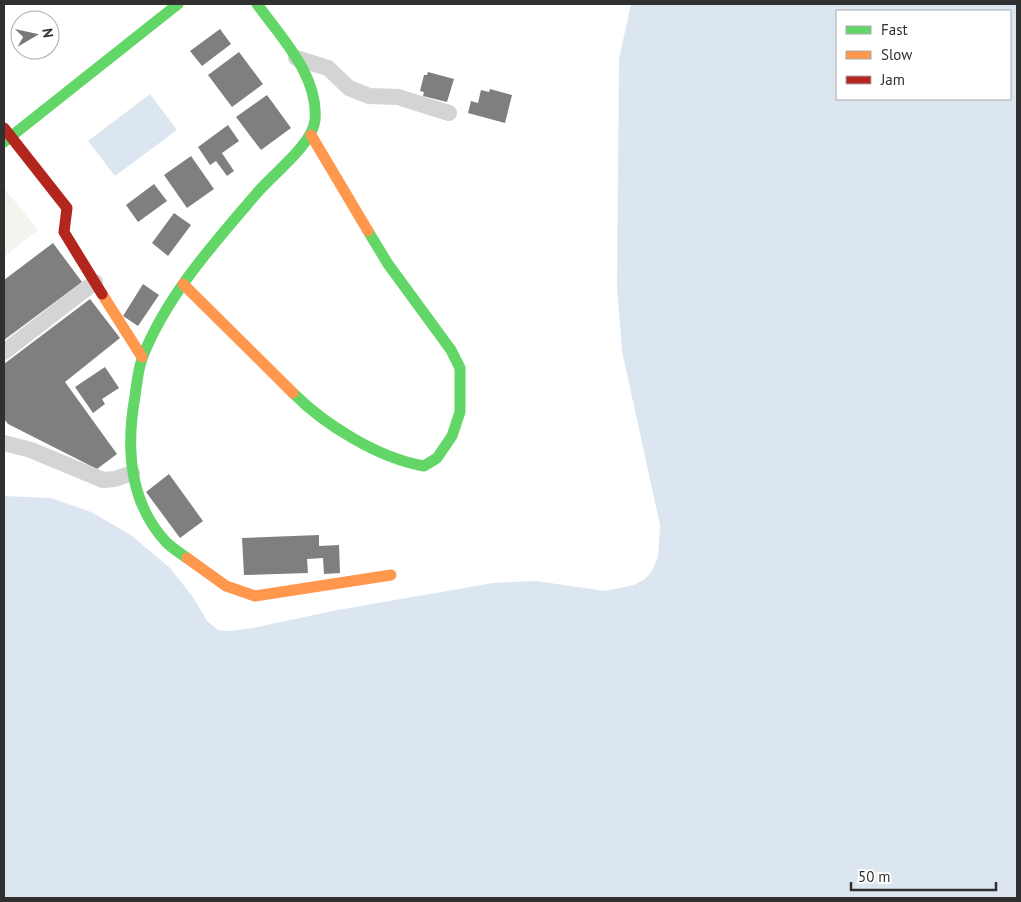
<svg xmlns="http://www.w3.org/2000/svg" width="1021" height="902" font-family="'PT Sans',sans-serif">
  <rect width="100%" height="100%" fill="#fff"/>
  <path fill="#f1f5ed" d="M4 188 38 230 4 257Z"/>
  <path fill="#dce6f1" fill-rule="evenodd" d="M631 4H1017V898H4V496L51 498 91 512 131 535 170 568 193 597 207 621 218 630 230 631 253 628 332 611 493 583 536 581 605 591 634 585 645 579 652 571 658 556 660 525 622 351 617 286 619 59ZM837 11H1010V99H837Z
    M150 94 177 130 115 176 88 141Z"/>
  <path fill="#7f7f7f" d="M220 29 231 44 202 66 190 51Z
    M239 52 263 84 232 107 208 75Z
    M428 72 454 79 447 102 423 96 424 92 420 91 424 75H427Z
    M490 89 512 95 505 123 468 113 471 101 478 103 481 90 489 92Z
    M267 95 291 128 261 150 236 117Z
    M228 125 239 141 222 153 234 171 227 176 216 161 210 165 198 147Z
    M191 156 214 189 187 208 164 175Z
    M154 184 167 201 138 222 126 205Z
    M174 213 191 225 168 256 152 243Z
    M53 243 82 282 4 340V280Z
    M143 284 159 295 138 326 123 316Z
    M90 299 120 338 65 382 117 454 97 469 8 424 4 419V364Z
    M105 367 119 388 102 399 105 404 93 413 75 387Z
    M169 474 203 521 180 538 146 492Z
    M319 535V546L339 545 340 573 324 574 323 558 307 559 308 573 244 575 242 538Z"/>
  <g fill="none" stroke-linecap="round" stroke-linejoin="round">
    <path stroke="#d4d4d4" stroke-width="16" d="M296 58 328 68 349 88 369 96 398 97 449 113
      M4 352 95 282
      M4 443 31 450 103 480 115 479 132 473"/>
    <path stroke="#63d668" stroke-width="11" d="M4 142 178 4
      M293 393C325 425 378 458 424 466L437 458 452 436 460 412V368L451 350 388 264 368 231
      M187 558C180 553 172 548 166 542 129 502 126 447 135 396 137 383 138 368 143 356 167 295 215 242 257 193 273 174 313 144 315 120 319 76 281 37 257 4"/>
    <path stroke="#ff974d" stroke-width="11" d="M311 135 368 231
      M183 284 293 393
      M102 294 142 357
      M187 558 226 586 255 596 391 575"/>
    <path stroke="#b3261e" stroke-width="11" d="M4 128 67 208 64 232 102 294"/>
  </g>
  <rect width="1021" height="902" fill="none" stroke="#303030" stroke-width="10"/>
  <rect x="836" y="10" width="175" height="90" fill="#ffffff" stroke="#acacac"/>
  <rect x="846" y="26" width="25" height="8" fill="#63d668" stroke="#acacac"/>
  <text x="881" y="35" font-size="15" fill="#303030">Fast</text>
  <rect x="846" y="51" width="25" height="8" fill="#ff974d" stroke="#acacac"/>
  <text x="881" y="60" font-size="15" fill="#303030">Slow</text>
  <rect x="846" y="76" width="25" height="8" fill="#b3261e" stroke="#acacac"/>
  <text x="881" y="85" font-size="15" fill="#303030">Jam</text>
  <g transform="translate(35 35) rotate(81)"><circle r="24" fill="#ffffff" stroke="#acacac"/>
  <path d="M0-4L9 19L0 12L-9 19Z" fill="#787878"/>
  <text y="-8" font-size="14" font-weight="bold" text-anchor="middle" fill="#303030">N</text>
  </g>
  <path d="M851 882v8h145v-8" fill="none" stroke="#303030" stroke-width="2.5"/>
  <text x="858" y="882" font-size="15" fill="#303030" stroke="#ffffff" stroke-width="4" paint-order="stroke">50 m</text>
</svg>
